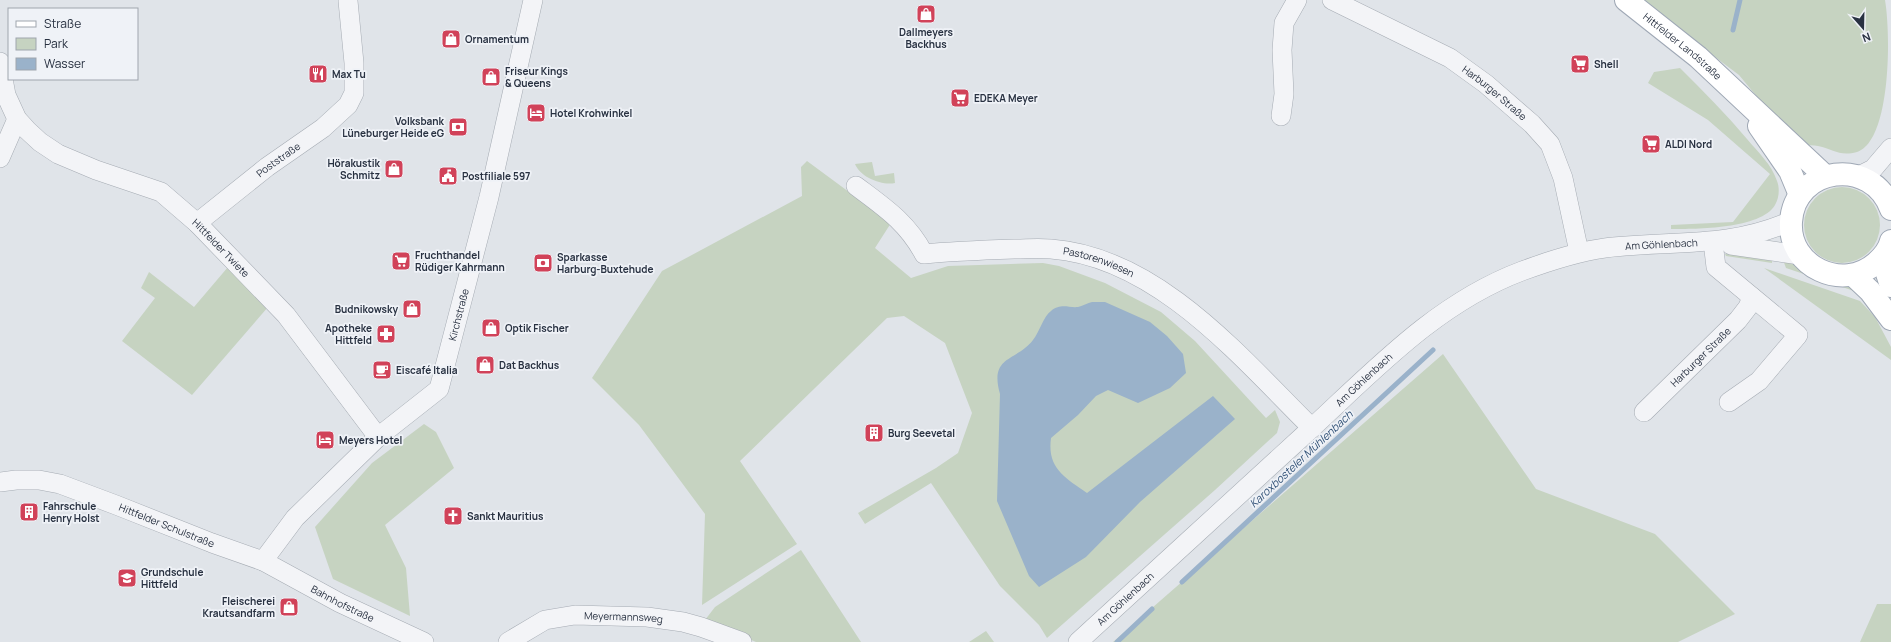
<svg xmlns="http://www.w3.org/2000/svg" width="1891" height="642" font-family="Manrope,sans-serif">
  <rect width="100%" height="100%" fill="#e0e4e9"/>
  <path fill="#c6d3c1" d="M1639 0H1885C1891 35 1891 141 1857 152 1839 157 1834 149 1818 146 1814 145 1808 145 1803 145L1768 110 1739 75Z
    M1680 68C1703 91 1726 114 1747 139 1758 152 1772 165 1777 181 1780 188 1779 199 1775 205 1761 229 1696 229 1671 229V225L1733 222 1770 174 1708 120 1648 83 1654 72Z
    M807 161 891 223 875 248 911 278 948 266 1043 263 1059 266 1105 283 1161 312 1195 341 1266 418 1275 410 1280 422 1277 433 1215 490 1047 638 1039 625 1000 586 931 483 865 524 858 513 936 468 958 453 972 413 945 343 904 316 887 318 740 461 797 544 702 605 705 514 639 425 592 378 662 271 802 196 801 167Z
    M872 162 875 176 894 173 895 183C882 186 860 177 855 164Z
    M1804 225a38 38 0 1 1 76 0a38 38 0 1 1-76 0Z
    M1725 254 1772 257V263L1726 256Z
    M1783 260 1796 262 1853 285 1857 292 1786 268Z
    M228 267 268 307 192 395 122 341 155 298 141 288 149 272 194 307Z
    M1764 268 1860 301 1875 317 1891 347V360Z
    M1443 354 1536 489 1655 534 1735 614 1678 642H1113Z
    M424 424 436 432 454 468 385 525 406 568 410 616 333 579 315 527 372 463Z
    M801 550 861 642H756L705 620 715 607Z
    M1877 604H1891V642H1860Z
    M986 631 994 642H969Z"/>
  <path fill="#9ab2ca" d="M1092 302H1105L1150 322 1167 336 1183 354 1186 373 1170 388 1138 403 1108 390 1096 396 1078 415 1051 438C1047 468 1064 477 1087 493L1213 396 1235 419 1140 502 1086 557 1039 587 1029 576 997 501 1000 394C989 355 1016 362 1033 340 1040 331 1043 317 1051 311 1061 303 1068 308 1078 307 1082 306 1088 303 1092 302Z"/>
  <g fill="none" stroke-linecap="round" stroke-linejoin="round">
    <path stroke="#9ab2ca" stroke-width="5" d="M1733 30 1740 0
      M1182 582 1433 350
      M1117 642 1152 609"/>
    <g stroke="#a5abb3" stroke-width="20">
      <g id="minor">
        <path id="s1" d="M1332 0 1450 58 1486 84 1532 124 1550 144 1563 178 1579 252"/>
        <path id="s2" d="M0 62 6 95 17 119 27 130 40 142 58 154 96 170 161 192 197 223 286 315 378 437"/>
        <path d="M1281 116 1284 94 1282 50 1284 23 1297 0"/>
        <path d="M0 158 17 119"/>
        <path d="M1859 176 1873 169 1891 148"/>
        <path id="s3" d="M856 186C884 207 907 222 924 254 954 251 984 250 1014 249 1026 249 1039 248 1051 249 1158 257 1241 358 1312 428"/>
        <path id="s4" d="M197 223 267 167 323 128 348 105 354 93V63L348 1"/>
        <path d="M1713 242 1716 267 1798 335 1759 381 1729 402"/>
        <path d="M1731 245 1800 255"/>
        <path id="s5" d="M1644 412 1738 320 1748 307 1752 297"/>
        <path id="s6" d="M0 482 16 480H39L60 484 116 505 212 543 263 561 340 603 424 642"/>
        <path id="s7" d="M263 561 295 518 378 437 439 389 489 197 533 0"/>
        <path id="s8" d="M508 642 545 620 575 615 647 617 683 622 701 627 742 642"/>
        <path id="s9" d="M1078 642C1153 573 1228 505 1303 436 1371 374 1434 304 1522 271 1549 261 1576 252 1605 248 1671 240 1728 249 1791 221"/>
      </g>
    </g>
    <g stroke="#9fa8b5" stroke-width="24">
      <g id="major">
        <path id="s10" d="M1626 0 1698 57 1825 176"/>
        <path d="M1759 126 1790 171 1800 195"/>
        <path d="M1891 209C1872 156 1794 166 1791 222 1788 267 1843 292 1876 263 1883 257 1889 250 1891 241"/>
        <path d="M1882 258 1891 286"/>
        <path d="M1853 275 1870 291 1891 319"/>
      </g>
    </g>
    <use href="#minor" stroke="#f3f4f7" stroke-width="19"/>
    <use href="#major" stroke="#fff" stroke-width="22"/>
  </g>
  <defs>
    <g id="shop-square" transform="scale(1)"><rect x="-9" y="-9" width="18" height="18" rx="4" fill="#d14259" stroke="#eff2f7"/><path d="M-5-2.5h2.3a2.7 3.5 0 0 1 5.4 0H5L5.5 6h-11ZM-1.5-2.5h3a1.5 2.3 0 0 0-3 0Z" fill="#fff"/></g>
    <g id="supermarket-square" transform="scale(1)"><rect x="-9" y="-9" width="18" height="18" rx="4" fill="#d14259" stroke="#eff2f7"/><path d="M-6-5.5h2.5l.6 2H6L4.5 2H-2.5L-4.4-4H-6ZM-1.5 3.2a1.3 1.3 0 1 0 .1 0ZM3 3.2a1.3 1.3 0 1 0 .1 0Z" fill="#fff"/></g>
    <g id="restaurant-square" transform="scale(1)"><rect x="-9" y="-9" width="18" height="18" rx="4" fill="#d14259" stroke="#eff2f7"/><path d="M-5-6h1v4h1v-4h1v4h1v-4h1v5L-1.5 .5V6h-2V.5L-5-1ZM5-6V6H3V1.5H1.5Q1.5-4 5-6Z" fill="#fff"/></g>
    <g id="hotel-square" transform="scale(1)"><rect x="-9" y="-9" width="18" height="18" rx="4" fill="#d14259" stroke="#eff2f7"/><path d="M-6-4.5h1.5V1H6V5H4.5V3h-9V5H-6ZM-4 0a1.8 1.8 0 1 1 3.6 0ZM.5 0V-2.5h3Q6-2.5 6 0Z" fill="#fff"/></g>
    <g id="bank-square" transform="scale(1)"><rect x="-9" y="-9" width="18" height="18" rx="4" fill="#d14259" stroke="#eff2f7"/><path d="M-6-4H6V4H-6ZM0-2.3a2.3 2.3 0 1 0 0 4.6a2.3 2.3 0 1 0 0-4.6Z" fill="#fff"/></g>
    <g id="civic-square" transform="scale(1)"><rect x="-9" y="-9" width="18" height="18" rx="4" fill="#d14259" stroke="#eff2f7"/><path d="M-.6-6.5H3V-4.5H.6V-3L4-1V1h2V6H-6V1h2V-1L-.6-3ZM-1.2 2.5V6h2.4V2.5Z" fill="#fff"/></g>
    <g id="pharmacy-square" transform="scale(1)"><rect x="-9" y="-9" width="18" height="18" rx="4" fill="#d14259" stroke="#eff2f7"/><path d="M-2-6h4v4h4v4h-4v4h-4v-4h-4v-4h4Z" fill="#fff"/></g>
    <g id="cafe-square" transform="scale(1)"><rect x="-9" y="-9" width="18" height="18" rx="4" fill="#d14259" stroke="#eff2f7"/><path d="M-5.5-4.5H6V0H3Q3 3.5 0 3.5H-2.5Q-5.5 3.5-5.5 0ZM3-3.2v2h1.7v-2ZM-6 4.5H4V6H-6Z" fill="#fff"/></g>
    <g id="building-square" transform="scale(1)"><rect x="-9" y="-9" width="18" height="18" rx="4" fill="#d14259" stroke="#eff2f7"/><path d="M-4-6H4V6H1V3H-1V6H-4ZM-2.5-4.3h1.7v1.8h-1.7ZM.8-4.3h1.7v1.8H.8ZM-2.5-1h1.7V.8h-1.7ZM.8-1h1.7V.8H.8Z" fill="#fff"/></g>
    <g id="church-square" transform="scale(1)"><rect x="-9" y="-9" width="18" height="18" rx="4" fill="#d14259" stroke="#eff2f7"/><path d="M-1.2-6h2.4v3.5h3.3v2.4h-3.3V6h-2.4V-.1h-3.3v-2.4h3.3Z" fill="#fff"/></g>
    <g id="school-square" transform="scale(1)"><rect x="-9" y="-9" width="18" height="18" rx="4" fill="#d14259" stroke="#eff2f7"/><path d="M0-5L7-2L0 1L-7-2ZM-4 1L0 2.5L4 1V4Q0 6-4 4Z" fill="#fff"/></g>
  </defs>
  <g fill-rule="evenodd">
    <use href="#shop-square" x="926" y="14"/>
    <use href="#shop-square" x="451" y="39"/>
    <use href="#supermarket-square" x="1580" y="64"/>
    <use href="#restaurant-square" x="318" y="74"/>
    <use href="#shop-square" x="491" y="77"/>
    <use href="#supermarket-square" x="960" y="98"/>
    <use href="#hotel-square" x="536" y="113"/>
    <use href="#bank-square" x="458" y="127"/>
    <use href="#supermarket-square" x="1651" y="144"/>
    <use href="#shop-square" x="394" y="169"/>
    <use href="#civic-square" x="448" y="176"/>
    <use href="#supermarket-square" x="401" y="261"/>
    <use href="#bank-square" x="543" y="263"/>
    <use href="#shop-square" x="412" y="309"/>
    <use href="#shop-square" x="491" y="328"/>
    <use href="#pharmacy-square" x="386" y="334"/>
    <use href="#shop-square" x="485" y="365"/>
    <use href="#cafe-square" x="382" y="370"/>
    <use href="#building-square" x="874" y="433"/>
    <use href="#hotel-square" x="325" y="440"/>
    <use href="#building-square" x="29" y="512"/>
    <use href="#church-square" x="453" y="516"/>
    <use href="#school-square" x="127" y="578"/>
    <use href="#shop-square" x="289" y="607"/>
  </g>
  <g text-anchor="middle" stroke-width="3.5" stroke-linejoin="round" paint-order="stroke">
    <g font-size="10" font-weight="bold" fill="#283141" stroke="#eff2f7" text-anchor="start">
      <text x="926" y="36" text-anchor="middle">Dallmeyers<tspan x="926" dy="12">Backhus</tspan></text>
      <text x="465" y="43">Ornamentum</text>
      <text x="1594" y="68">Shell</text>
      <text x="505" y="75">Friseur Kings<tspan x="505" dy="12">&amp; Queens</tspan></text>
      <text x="332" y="78">Max Tu</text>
      <text x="974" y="102">EDEKA Meyer</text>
      <text x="550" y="117">Hotel Krohwinkel</text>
      <text x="444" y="125" text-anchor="end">Volksbank<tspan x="444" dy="12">Lüneburger Heide eG</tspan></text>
      <text x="1665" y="148">ALDI Nord</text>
      <text x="380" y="167" text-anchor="end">Hörakustik<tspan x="380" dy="12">Schmitz</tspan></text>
      <text x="462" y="180">Postfiliale 597</text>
      <text x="415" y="259">Fruchthandel<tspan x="415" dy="12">Rüdiger Kahrmann</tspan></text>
      <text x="557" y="261">Sparkasse<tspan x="557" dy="12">Harburg-Buxtehude</tspan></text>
      <text x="398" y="313" text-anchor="end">Budnikowsky</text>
      <text x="372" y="332" text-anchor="end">Apotheke<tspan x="372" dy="12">Hittfeld</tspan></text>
      <text x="505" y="332">Optik Fischer</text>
      <text x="499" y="369">Dat Backhus</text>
      <text x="396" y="374">Eiscafé Italia</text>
      <text x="888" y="437">Burg Seevetal</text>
      <text x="339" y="444">Meyers Hotel</text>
      <text x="43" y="510">Fahrschule<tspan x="43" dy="12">Henry Holst</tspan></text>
      <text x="467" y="520">Sankt Mauritius</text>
      <text x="141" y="576">Grundschule<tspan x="141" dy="12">Hittfeld</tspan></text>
      <text x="275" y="605" text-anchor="end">Fleischerei<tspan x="275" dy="12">Krautsandfarm</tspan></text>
    </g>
    <g font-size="10" fill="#283141" stroke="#eff2f7">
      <text dy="4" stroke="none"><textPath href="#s10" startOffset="73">Hittfelder Landstraße</textPath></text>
      <text dy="4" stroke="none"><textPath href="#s1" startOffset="188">Harburger Straße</textPath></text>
      <text dy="4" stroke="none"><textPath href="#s4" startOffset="103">Poststraße</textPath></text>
      <text dy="4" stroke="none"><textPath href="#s9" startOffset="724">Am Göhlenbach</textPath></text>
      <text dy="4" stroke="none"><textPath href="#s2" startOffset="306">Hittfelder Twiete</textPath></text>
      <text dy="4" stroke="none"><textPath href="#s3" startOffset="274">Pastorenwiesen</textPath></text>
      <text dy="4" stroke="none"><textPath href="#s7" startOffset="324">Kirchstraße</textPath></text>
      <text dy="4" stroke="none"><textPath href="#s5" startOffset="79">Harburger Straße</textPath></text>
      <text dy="4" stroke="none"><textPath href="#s9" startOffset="388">Am Göhlenbach</textPath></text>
      <text dy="4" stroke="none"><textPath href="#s6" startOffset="175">Hittfelder Schulstraße</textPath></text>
      <text dy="4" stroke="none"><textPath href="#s9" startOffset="64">Am Göhlenbach</textPath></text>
      <text dy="4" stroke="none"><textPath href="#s6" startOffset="368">Bahnhofstraße</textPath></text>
      <text dy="4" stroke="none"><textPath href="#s8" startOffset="122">Meyermannsweg</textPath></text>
    </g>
    <g font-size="11" font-style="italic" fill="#315176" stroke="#eff2f7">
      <text transform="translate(1301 459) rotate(-43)" y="4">Karoxbosteler Mühlenbach</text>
    </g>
  </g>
  <rect x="8" y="8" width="130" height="72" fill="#eff2f7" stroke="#9fa5ae"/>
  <rect x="16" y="21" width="20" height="6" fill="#ffffff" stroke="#9fa5ae"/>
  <text x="44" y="28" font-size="12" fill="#283141">Straße</text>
  <rect x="16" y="38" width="20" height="12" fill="#c6d3c1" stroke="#9fa5ae"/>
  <text x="44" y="48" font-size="12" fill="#283141">Park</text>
  <rect x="16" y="58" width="20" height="12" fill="#9ab2ca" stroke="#9fa5ae"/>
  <text x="44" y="68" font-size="12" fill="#283141">Wasser</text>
  <g transform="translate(1863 28) rotate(160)" stroke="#eff2f7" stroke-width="3" paint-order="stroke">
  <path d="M0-3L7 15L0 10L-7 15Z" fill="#283141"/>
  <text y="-6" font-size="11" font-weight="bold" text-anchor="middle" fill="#283141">N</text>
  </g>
</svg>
